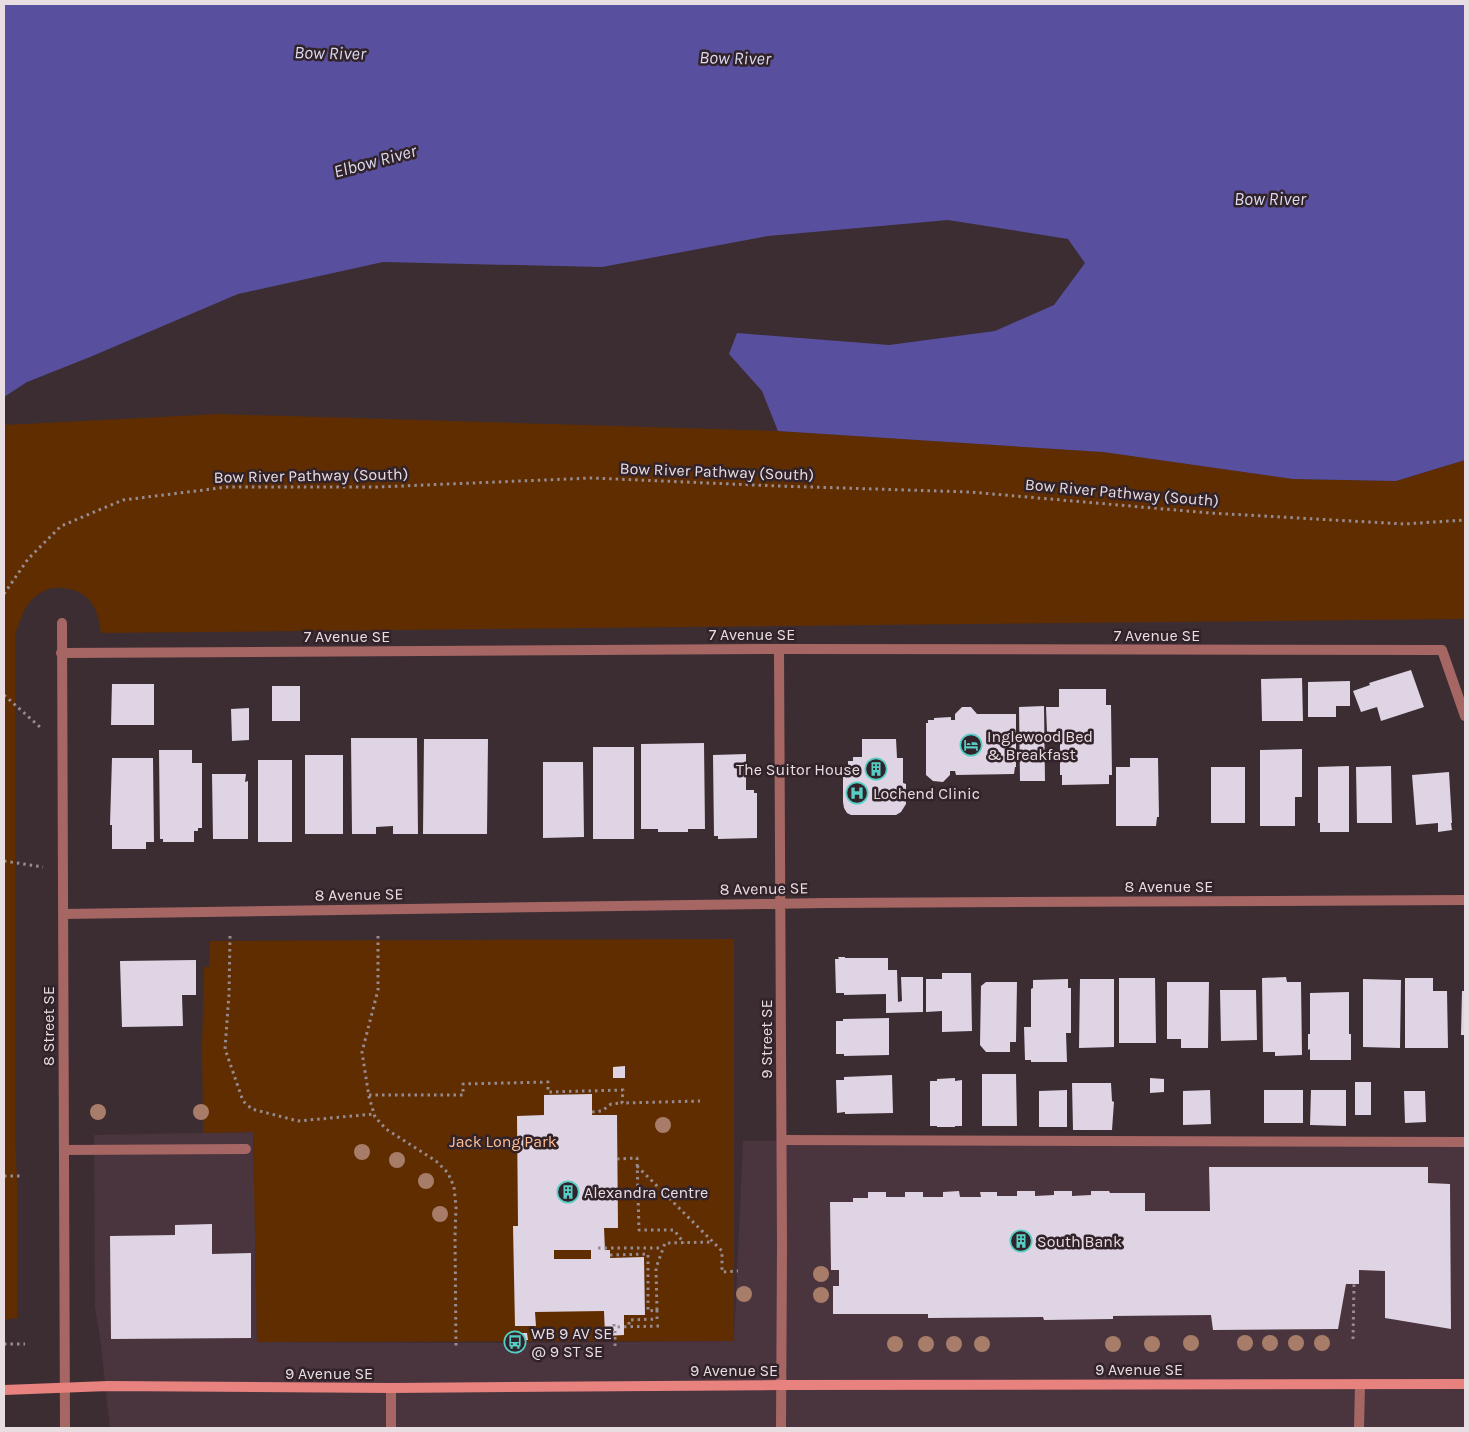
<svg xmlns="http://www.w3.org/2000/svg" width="1469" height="1432" font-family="Karla,sans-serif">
  <rect width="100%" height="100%" fill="#3c2d33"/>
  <path fill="#4a343e" d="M253 1132 257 1342 503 1343 734 1341 743 1141 1465 1139V1428H110L100 1338 95 1307 94 1135Z"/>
  <path fill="#5f2d00" d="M219 414 778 431 1103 452 1293 479 1396 481 1465 460V619L101 633C98 608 90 591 63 588 52 587 43 590 35 597 24 605 20 622 15 634V1136L17 1183V1318L4 1320V425Z
    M734 939V1341L257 1342 253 1132 203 1133 202 1045 204 967H209L210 941Z"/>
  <path fill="#58509e" d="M4 4H1465V460L1396 481 1293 479 1103 452 778 431 762 391 729 354 737 333 889 345 995 331 1054 305 1085 263 1068 239 948 220 768 236 602 267 383 262 238 294 90 357 27 382 4 397Z"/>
  <path fill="#dfd4e3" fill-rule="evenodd" d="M1411 670 1424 707 1381 721 1377 707 1361 712 1353 691 1370 685 1369 683Z
    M1302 678 1303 721H1262L1261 679Z
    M1350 681V706H1336V717H1308V682Z
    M112 684H154V725H111Z
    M272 686H300V721H272Z
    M1059 689H1106V705H1111L1112 775H1109V784L1062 785V775H1060V732H1047L1046 707H1059Z
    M1044 706 1045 781H1020L1019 707Z
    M962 707H971L977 714H1016V767H1015L1014 774 956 775 955 771H950V775L943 782 933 781 926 775V723H928V720H934V718L951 717V720H955V714Z
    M249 708V740L232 741 231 709Z
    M351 738H417L418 834H393V826L376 827V834H352Z
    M424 739H488L487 834H423Z
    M862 739H896L897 758H903V783L906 784V804L901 812 896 815H851L847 813 844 808 843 802V777H848V761H853V757H862Z
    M704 743 705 829H688V832H658V829H641V744Z
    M593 747H634V839H593Z
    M1302 749V797H1295V826H1260V750Z
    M159 750H192V763H202V828H198V831H194V842H163V839H160Z
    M746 754V790H754V793H757V838L718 839V836H714L713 755Z
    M305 755H343V834H305Z
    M112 758H153L154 842H146V849H112V825H110Z
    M1130 758H1158L1159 817H1157L1156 826H1116V767H1130Z
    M258 760H292V842H258Z
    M543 762H583L584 837 543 838Z
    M1349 766V832H1320V823H1318V767Z
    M1391 766 1392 823H1357L1356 767Z
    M1211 767H1245V823H1211Z
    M1449 772 1452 823H1451L1452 830 1438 832V823L1416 825 1412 775Z
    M212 774H246L245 782 248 781V839H213Z
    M838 957H845V958H888V970H897L898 1002 902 1001 901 977H923V1012L886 1013V994L844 995V993H836L835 959H839Z
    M196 960V995H182L183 1026 122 1027 120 961Z
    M942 973H971L972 1031 942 1032V1011L926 1012V979H942Z
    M1286 977 1287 982H1301L1302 1055 1275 1056V1052H1263L1262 978Z
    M1119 978H1155L1156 1043H1119Z
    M1405 978H1433V991H1447L1448 1048H1405Z
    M1068 979V988H1071V1033H1066L1067 1062H1031V1060H1025L1024 1027H1031V989L1033 988V980Z
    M1080 979H1114V1047L1079 1048Z
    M1363 979 1401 980 1400 1048 1363 1047Z
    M986 982H1017L1016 1042H1010V1052H986L980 1045 981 986Z
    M1167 982H1209L1208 1048H1181V1039H1167Z
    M1220 990H1256L1257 1040 1221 1041Z
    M1462 991H1465V1035H1461Z
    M1349 992V1034H1351V1060H1310V1049L1308 1050V1034H1310V993Z
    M889 1018V1055L844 1056V1054H836V1021H843V1019Z
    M625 1066V1078H613V1067Z
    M982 1074H1016L1017 1126H982Z
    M892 1075 893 1113 845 1114V1112L837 1113 836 1080H844V1077Z
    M955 1078V1081L962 1080V1126H955V1127H937V1126H930V1081H937V1079Z
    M1150 1078 1164 1079V1092L1150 1093Z
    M1355 1082H1371V1115H1355Z
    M1072 1083H1111L1112 1101 1114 1102 1112 1130H1073Z
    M1067 1090V1127H1039V1091Z
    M1210 1090 1211 1124 1183 1125V1091Z
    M1264 1090H1303V1123H1264Z
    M1311 1090H1346V1126L1310 1125Z
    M1404 1091H1425L1426 1122 1405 1123Z
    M592 1094V1115H617L618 1228H604L605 1250H610V1258L644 1257 645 1315H624V1335L605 1336 604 1311 535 1312 536 1326H515L513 1226H518L517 1116 544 1115V1095ZM554 1250H591V1259H554Z
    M1209 1167H1428V1183L1450 1184 1451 1329 1385 1318V1271L1359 1270V1284H1346L1338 1329 1213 1330 1211 1315 1113 1316V1319L1044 1320 1043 1317 928 1318V1314H833V1286H839V1270H831L830 1202H853V1198H868V1192H886V1197H905V1192H923V1197H943V1192L959 1191 960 1197H981L980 1192H997V1196H1017V1191H1035V1196L1054 1195V1191H1072V1196L1091 1195V1191H1109L1110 1193H1145V1211H1210Z
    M212 1224V1254L251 1253V1338L111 1339 110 1236 175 1235V1225Z
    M516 1333H527L528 1340H516Z"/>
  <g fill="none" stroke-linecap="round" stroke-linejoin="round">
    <path stroke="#978b90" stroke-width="3" stroke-dasharray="2.5 4" stroke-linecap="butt" d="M4 594 28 559 61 526 123 500 228 487H377L592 478 778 486 970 492 1210 513 1404 524 1465 520
      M4 695 41 728
      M4 861 43 867
      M230 936 229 994 225 1049 243 1101 252 1109 298 1121 374 1114
      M378 936V990L362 1052 369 1097 375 1117 386 1129 436 1161 448 1173 454 1187 456 1207 455 1236 456 1347
      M369 1095H463V1084L548 1082V1092L623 1090 622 1103 700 1101
      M592 1112 602 1111 611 1104 622 1103
      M617 1159 637 1158 639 1230H674L684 1243
      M637 1166 722 1251V1272L738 1271
      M4 1176H20
      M598 1248H663
      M610 1255 648 1254V1311L657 1310V1319L629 1320V1327
      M657 1310 656 1268 665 1243 713 1242
      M614 1324V1327L662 1326
      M1353 1339 1354 1284
      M4 1344H25
      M615 1346V1331
      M434 1427V1428"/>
    <path stroke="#a66764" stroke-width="10" d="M61 653 779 649 1442 650 1465 716
      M782 1140 1465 1142
      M64 1150 246 1149
      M391 1428V1388"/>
    <path stroke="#a66764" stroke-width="10" d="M62 623 65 1428
      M779 649 782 1246 781 1428
      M63 914 825 903 1465 900
      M1359 1428 1360 1384"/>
    <path stroke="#e7827f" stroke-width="10" d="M4 1390 108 1386 391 1388 781 1385 1465 1384"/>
  </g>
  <g fill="#a77d69">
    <circle cx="98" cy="1112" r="8"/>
    <circle cx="201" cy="1112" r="8"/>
    <circle cx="663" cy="1125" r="8"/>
    <circle cx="362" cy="1152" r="8"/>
    <circle cx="397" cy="1160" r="8"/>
    <circle cx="426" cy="1181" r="8"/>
    <circle cx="440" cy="1214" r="8"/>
    <circle cx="821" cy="1274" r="8"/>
    <circle cx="744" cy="1294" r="8"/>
    <circle cx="821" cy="1295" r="8"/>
    <circle cx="1191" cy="1343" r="8"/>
    <circle cx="1245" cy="1343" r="8"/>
    <circle cx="1270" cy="1343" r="8"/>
    <circle cx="1296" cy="1343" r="8"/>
    <circle cx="1322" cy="1343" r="8"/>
    <circle cx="895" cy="1344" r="8"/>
    <circle cx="926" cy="1344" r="8"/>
    <circle cx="954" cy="1344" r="8"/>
    <circle cx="982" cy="1344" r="8"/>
    <circle cx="1113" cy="1344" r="8"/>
    <circle cx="1152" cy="1344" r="8"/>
  </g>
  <defs>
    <g id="hotel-ring" transform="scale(1.125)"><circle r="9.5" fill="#312329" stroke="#55cec5" stroke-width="1.5"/><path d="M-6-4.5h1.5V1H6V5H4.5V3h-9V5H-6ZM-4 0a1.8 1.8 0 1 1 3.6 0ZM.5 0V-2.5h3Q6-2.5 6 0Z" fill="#55cec5"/></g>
    <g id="building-ring" transform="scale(1.125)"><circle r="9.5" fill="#312329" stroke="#55cec5" stroke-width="1.5"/><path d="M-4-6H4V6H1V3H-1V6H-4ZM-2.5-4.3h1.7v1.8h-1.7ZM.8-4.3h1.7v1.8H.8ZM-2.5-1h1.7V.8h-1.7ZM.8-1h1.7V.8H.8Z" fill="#55cec5"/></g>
    <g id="hospital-ring" transform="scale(1.125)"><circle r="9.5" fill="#312329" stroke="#55cec5" stroke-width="1.5"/><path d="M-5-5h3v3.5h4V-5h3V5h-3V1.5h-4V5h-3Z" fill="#55cec5"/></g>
    <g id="bus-ring" transform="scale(1.125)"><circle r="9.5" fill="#312329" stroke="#55cec5" stroke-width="1.5"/><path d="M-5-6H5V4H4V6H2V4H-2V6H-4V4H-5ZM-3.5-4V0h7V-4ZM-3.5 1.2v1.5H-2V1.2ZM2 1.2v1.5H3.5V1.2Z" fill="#55cec5"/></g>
  </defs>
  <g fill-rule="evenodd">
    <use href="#hotel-ring" x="971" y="745"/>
    <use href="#building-ring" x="876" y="769"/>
    <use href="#hospital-ring" x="857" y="793"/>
    <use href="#building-ring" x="568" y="1192"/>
    <use href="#building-ring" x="1021" y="1241"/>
    <use href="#bus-ring" x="515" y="1342"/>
  </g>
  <g text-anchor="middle" stroke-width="5" stroke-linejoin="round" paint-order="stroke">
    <g font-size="16" fill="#e8dee2" stroke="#312329">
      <text transform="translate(717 471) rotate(2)" y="6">Bow River Pathway (South)</text>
      <text transform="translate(311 475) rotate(-1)" y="6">Bow River Pathway (South)</text>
      <text transform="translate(1122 492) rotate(5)" y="6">Bow River Pathway (South)</text>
      <text x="752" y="640">7 Avenue SE</text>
      <text x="1157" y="641">7 Avenue SE</text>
      <text x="347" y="642">7 Avenue SE</text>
      <text x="1169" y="892">8 Avenue SE</text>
      <text transform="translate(764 888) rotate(-1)" y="6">8 Avenue SE</text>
      <text transform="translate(359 894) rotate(-1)" y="6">8 Avenue SE</text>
      <text transform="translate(48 1026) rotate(-90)" y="6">8 Street SE</text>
      <text transform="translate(766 1039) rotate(-90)" y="6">9 Street SE</text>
      <text x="1139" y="1375">9 Avenue SE</text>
      <text x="734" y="1376">9 Avenue SE</text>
      <text x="329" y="1379">9 Avenue SE</text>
    </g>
    <g font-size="16" fill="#e8dee2" stroke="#312329" text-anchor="start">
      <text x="987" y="742">Inglewood Bed<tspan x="987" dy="18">&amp; Breakfast</tspan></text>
      <text x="860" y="775" text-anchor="end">The Suitor House</text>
      <text x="873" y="799">Lochend Clinic</text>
      <text x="584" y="1198">Alexandra Centre</text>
      <text x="1037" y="1247">South Bank</text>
      <text x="531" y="1339">WB 9 AV SE<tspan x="531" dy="18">@ 9 ST SE</tspan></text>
    </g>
    <g font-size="16" fill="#ffbf95" stroke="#312329">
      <text x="503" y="1147">Jack Long Park</text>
    </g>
    <g font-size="18" font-style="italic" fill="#dadaf1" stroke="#312329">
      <text transform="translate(330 53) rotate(1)" y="6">Bow River</text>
      <text transform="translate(735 58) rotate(1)" y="6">Bow River</text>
      <text transform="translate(375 161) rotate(-15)" y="6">Elbow River</text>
      <text x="1270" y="205">Bow River</text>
    </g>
  </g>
  <rect width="1469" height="1432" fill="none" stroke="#e8dee2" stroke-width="10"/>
</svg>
